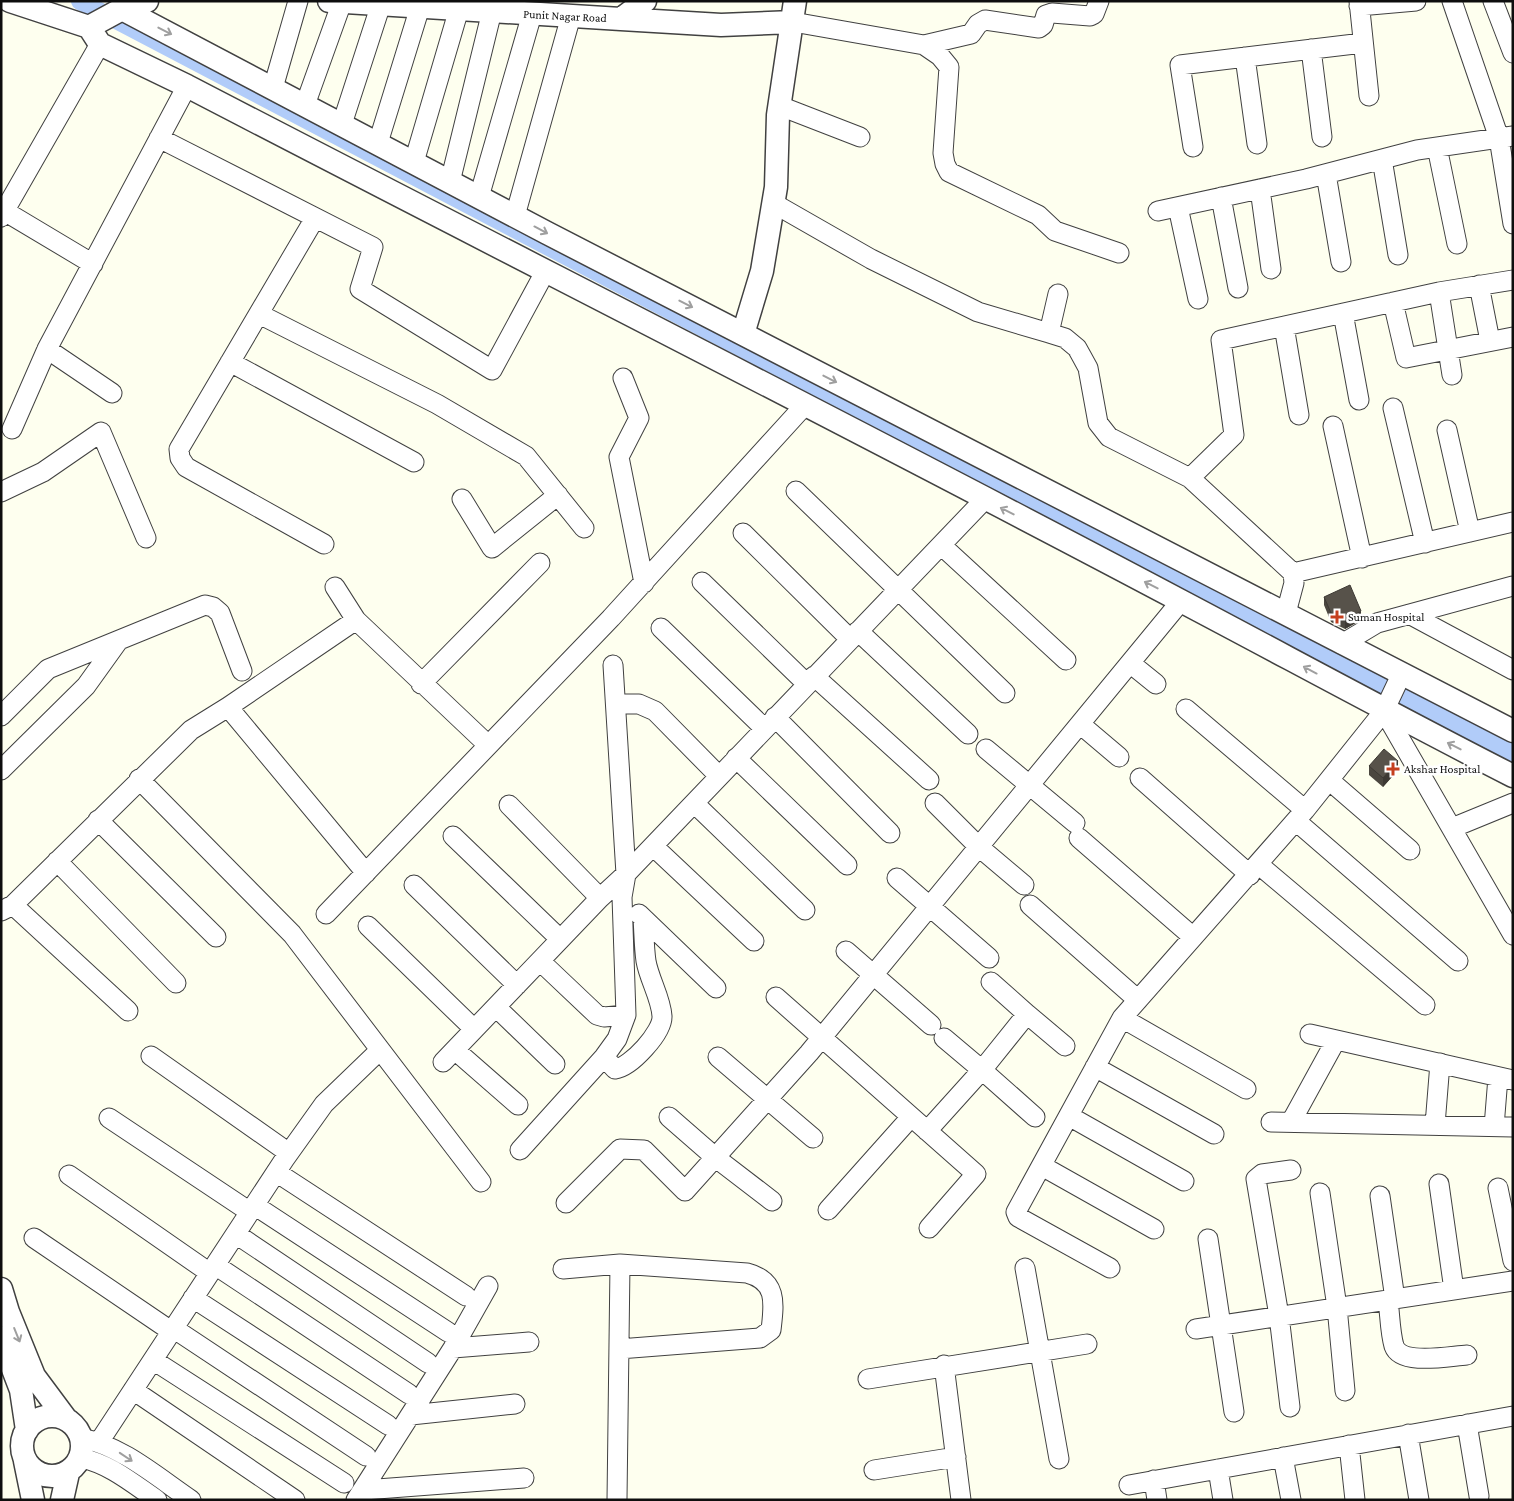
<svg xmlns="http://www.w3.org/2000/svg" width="1514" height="1501" font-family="'Crimson Pro',serif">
  <rect width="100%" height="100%" fill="#feffef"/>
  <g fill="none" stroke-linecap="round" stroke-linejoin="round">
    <path stroke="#b1ccf9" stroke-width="18" d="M80 1 1513 753"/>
    <g stroke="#414141" stroke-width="21">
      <path id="minor" d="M1359 1 1369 96
        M1452 1 1499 138 1513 224
        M1493 1 1513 53
        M1359 6 1416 1
        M793 22 924 45 971 34 978 24 985 20 1039 28 1043 25 1046 15 1052 13 1090 16 1094 14 1099 1
        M924 45 940 56 949 67 943 153 945 164 949 172 1038 215 1055 231 1119 253
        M1311 49 1322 137
        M1245 57 1257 144
        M273 88 298 1
        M305 105 342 2
        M780 106 860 137
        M342 124 381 4
        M159 138 373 247 360 289 492 370 545 272
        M378 143 420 7
        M1193 147 1180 65 1363 43
        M1437 147 1457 244
        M1382 159 1398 255
        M414 162 459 9
        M1326 174 1341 262
        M450 182 492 11
        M1260 189 1271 269
        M479 197 532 14
        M1221 197 1238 288
        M773 203 871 259 978 312 1049 333 1058 294
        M1178 207 1198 299
        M1 209 93 264
        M1158 211 1306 179 1417 150 1513 136
        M515 216 571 16
        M1 217 100 44
        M315 218 179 449 180 458 186 467 324 544
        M1479 285 1490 341
        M1439 292 1452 375
        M1393 302 1406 358 1513 337
        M1343 313 1359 400
        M259 314 437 404 526 456 584 528
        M1284 326 1299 415
        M1049 333 1065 338 1077 348 1082 357 1088 368 1098 423 1109 437 1190 478 1293 573
        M47 349 112 393
        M230 362 414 462
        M623 378 639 418 619 457 644 583
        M1393 408 1425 543
        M1333 426 1362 558
        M12 429 47 349 187 86
        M1447 430 1470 532
        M1190 478 1234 435 1221 340 1439 292 1513 280
        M796 491 1005 693
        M1 492 43 472 101 432 146 538
        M462 499 492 548 558 495
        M743 533 850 639
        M941 545 1066 660
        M702 582 807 684
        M335 587 356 620
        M1286 613 1294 583 1293 573 1513 522
        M1409 614 1513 670
        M661 628 764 728
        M858 631 968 734
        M1342 644 1377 623 1513 586
        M1130 663 1156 684
        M814 676 929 780
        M421 684 540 563
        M616 704H639L655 711 719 776
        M228 707 356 620 488 745
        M1186 709 1305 810
        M1384 711 1513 935
        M1 716 48 669 205 605 213 607 220 613 242 671
        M775 717 890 833
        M1080 724 1119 757
        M986 749 1075 823
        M736 758 847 865
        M1 770 86 686 119 640
        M1140 778 1250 875
        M139 779 292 934 481 1182
        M1329 780 1410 850
        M694 803 805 910
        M935 803 979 847 1024 885
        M509 805 600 898
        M98 820 216 937
        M1296 821 1458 961
        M1452 828 1513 803
        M453 836 560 939
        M1079 838 1193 937
        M653 846 754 941
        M57 861 176 983
        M1258 864 1425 1005
        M897 878 989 958
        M414 885 517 985
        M13 905 128 1011
        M1030 905 1138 1000
        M1 911 13 905 191 730 228 707 366 873
        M326 914 611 618 804 406
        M639 914 716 988
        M368 926 474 1029
        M846 951 931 1025
        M540 961 597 1015 604 1017 626 1015
        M991 982 1027 1014 982 1070 1035 1117
        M776 997 976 1174 929 1228
        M496 1007 555 1064
        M1027 1014 1065 1046
        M1122 1018 1246 1089
        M1310 1034 1513 1080
        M455 1050 518 1105
        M151 1056 289 1153
        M604 1057 615 1069C631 1067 663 1032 662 1016 661 998 649 979 646 961 644 947 644 932 643 918
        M718 1057 813 1138
        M443 1062 600 898 626 874 613 665
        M1095 1067 1214 1134
        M1069 1116 1184 1181
        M669 1117 716 1158 772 1201
        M109 1118 250 1212
        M1271 1122 1513 1127
        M1291 1122 1336 1040
        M1435 1125 1440 1063
        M1494 1127 1498 1077
        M927 1131 982 1070 944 1038
        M520 1150 604 1057 617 1039 626 1015 622 897 626 874 985 499
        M1042 1166 1154 1229
        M276 1172 466 1296
        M69 1175 210 1273
        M1439 1184 1454 1290
        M1498 1188 1513 1261
        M1320 1193 1337 1307 1345 1391
        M1380 1196 1395 1299
        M566 1203 620 1149 644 1150 685 1191 809 1053 1181 601
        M254 1205 448 1332
        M828 1210 911 1117
        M236 1234 428 1363
        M34 1238 171 1331
        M1208 1239 1234 1412
        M215 1265 409 1394
        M1025 1268 1059 1459
        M1110 1268 1018 1217 1016 1212 1122 1018 1305 810 1384 711 1401 675
        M563 1269 620 1264 747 1273C778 1281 774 1304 771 1330L760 1338 619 1349
        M193 1298 388 1425
        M1388 1300C1390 1315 1390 1332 1394 1346 1401 1366 1449 1356 1467 1355
        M173 1328 366 1456
        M1196 1329 1513 1281
        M453 1348 529 1342
        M153 1360 344 1483
        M944 1365 961 1500
        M868 1379 1087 1344
        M133 1390 295 1500
        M1290 1407 1279 1316 1256 1179 1262 1174 1291 1170
        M411 1415 515 1404
        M1467 1424 1479 1496
        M1408 1434 1419 1500
        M81 1438C122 1446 157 1477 191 1500
        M99 1442 284 1160 324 1104 379 1051
        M1349 1445 1355 1500
        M1283 1457 1291 1500
        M81 1458C110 1464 132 1483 157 1500
        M1218 1469 1223 1500
        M874 1470 956 1457
        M1154 1480 1157 1500
        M1129 1485 1513 1416
        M364 1490 524 1478
        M356 1500 453 1348 488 1286
        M617 1500 620 1264"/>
    </g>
    <g stroke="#414141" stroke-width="25">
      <path id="tertiary" d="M10 1 89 27 122 9 147 1
        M329 1 621 19 645 1
        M122 9 547 233 1513 731
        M621 19 721 25 793 22
        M89 27 100 44 187 86C518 258 851 426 1181 601 1291 659 1401 719 1513 776
        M743 334 762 271 776 187 778 115 795 1
        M1 1289 8 1312 34 1376 66 1419
        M1 1338 21 1390 27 1430
        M22 1446a30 30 0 1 1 60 0a30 30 0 1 1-60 0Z
        M25 1461 33 1500
        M62 1500 68 1473"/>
    </g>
    <use href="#minor" stroke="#fff" stroke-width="19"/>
    <use href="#tertiary" stroke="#fff" stroke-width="22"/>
  </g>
  <path fill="#4b4740" d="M1324 597 1361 620 1345 629 1331 622 1324 605Z
    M1369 766 1398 770 1383 787 1369 775Z"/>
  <path fill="#3d3934" d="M1361 611V620L1345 629V620Z
    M1398 761V770L1383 787V778Z"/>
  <path fill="#57524a" stroke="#3d3934" d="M1350 585 1361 611 1345 620 1331 613 1324 597Z
    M1384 749 1398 761 1383 778 1369 766Z"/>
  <defs><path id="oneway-shaft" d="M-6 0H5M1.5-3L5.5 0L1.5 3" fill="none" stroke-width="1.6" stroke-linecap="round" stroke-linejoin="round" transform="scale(1.25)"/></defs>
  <g stroke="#9f9f9f">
    <use href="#oneway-shaft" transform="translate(165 31) rotate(27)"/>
    <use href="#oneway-shaft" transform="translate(541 230) rotate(28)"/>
    <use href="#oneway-shaft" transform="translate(686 304) rotate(27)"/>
    <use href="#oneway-shaft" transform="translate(830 379) rotate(27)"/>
    <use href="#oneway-shaft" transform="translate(1007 511) rotate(-153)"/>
    <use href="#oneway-shaft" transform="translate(1151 585) rotate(-153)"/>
    <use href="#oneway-shaft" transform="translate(1310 670) rotate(-152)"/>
    <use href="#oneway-shaft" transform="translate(1454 746) rotate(-153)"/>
    <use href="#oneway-shaft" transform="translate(17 1335) rotate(68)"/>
    <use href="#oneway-shaft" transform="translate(126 1457) rotate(34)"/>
  </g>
  <g fill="#c53f1e" stroke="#fff" stroke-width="2">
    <path d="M1334.5 609.5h5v5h5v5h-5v5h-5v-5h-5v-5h5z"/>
    <path d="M1390.5 761.5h5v5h5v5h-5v5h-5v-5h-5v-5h5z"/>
  </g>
  <g text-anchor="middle" stroke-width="5" stroke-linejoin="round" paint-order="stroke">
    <g font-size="12" fill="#0e0e0e" stroke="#fff">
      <text transform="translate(565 16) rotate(3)" y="4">Punit Nagar Road</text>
    </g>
    <g font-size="12" fill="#0e0e0e" stroke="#fff" text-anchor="start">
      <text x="1348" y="621">Suman Hospital</text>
      <text x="1404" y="773">Akshar Hospital</text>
    </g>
  </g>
  <rect width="1514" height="1501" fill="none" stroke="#0e0e0e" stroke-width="5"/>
</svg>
